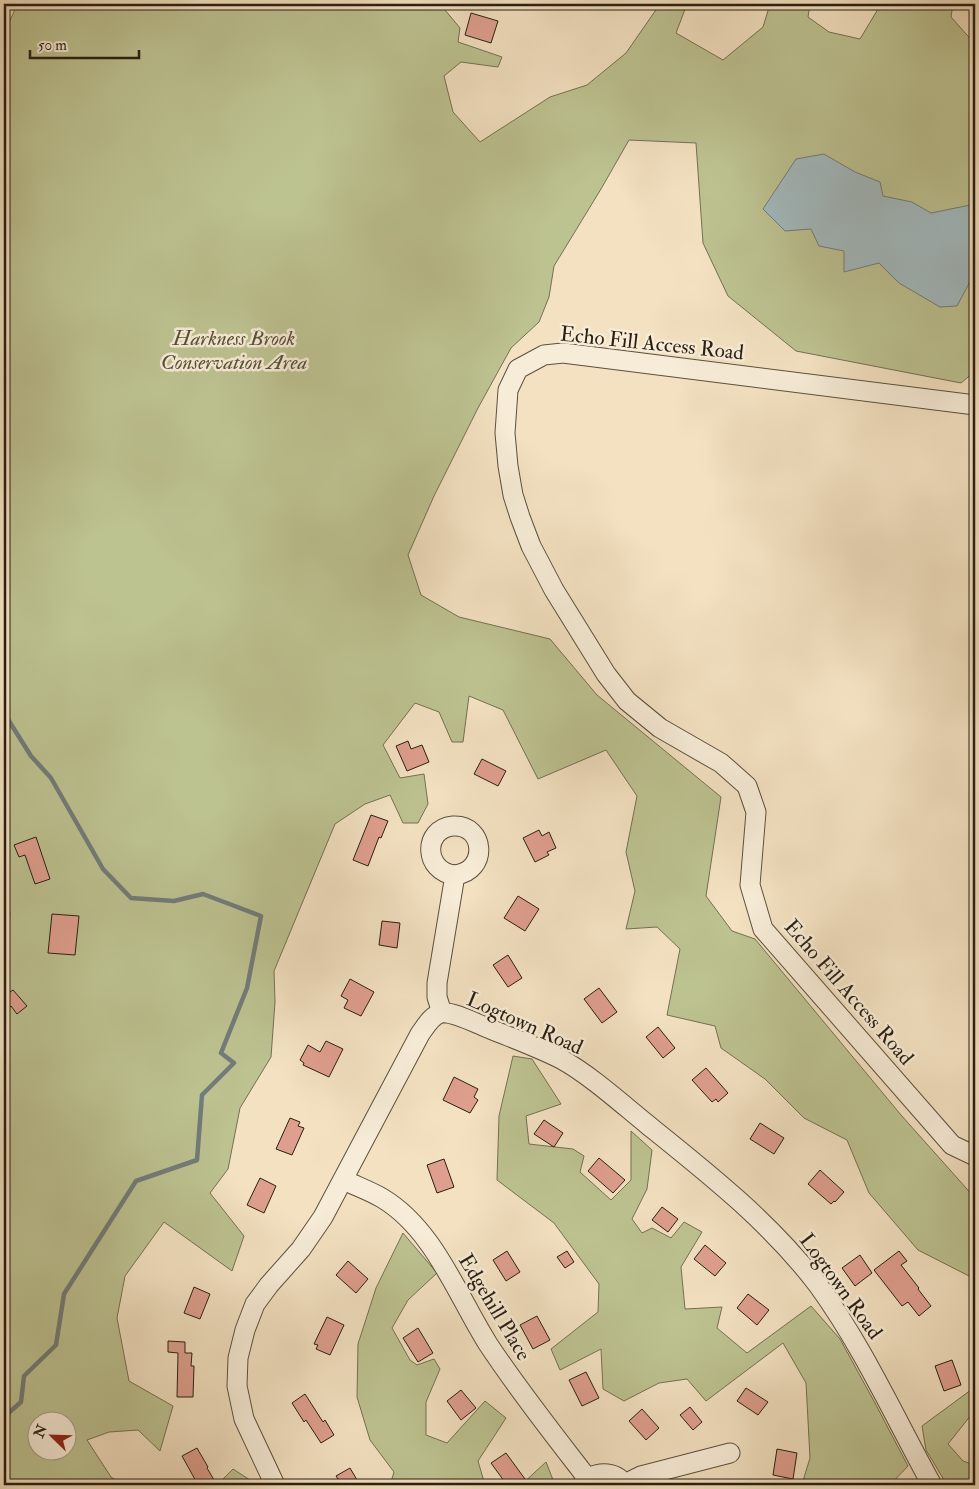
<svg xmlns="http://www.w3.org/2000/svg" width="979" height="1489" font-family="'IM FELL Double Pica',serif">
  <rect width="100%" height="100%" fill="#f3e1c1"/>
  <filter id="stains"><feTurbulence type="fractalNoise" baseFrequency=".004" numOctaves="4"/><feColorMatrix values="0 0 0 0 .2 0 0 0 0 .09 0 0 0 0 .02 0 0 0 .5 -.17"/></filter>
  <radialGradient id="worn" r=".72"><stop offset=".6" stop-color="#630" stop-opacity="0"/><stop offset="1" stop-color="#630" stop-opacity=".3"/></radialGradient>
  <path fill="#bdc291" stroke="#737052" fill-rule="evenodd" d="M14 4H440L460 28 458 42 502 57 498 67 461 62 444 76 453 112 480 142 550 97 587 85 626 53 660 4H687L676 33 723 60 763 27 770 4H810L808 17 829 32 860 39 881 4H953L951 17 975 44V371L961 383 796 351 728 296 703 243 696 143 629 140 601 189 554 266 549 297 539 322 511 348 478 408 434 496 408 555 421 595 459 617 550 639 597 695 721 797 706 896 732 931 755 939 901 1115 975 1198V1279L918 1250 869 1193 847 1140 804 1118 765 1079 721 1048 715 1026 667 1015 680 949 657 927 626 929 635 891 626 852 637 796 606 750 538 779 503 710 469 696 463 742H452L439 712 415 703 383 745 400 778 424 774 428 804 418 823H403L390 795 365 804 335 824 274 971 275 1002 271 1057 240 1108 228 1169 210 1193 244 1236 232 1271 164 1222 125 1276 117 1318 129 1381 173 1406 160 1451 138 1430 109 1432 87 1440 111 1477 123 1485H4V965L10 914 4 873V32L14 12ZM38 1422H68V1452H38Z
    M513 1056 532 1059 561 1104 526 1116 529 1144 573 1149 584 1156 580 1172 611 1200 631 1180V1131L652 1150 647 1189 632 1219 642 1233 652 1228 671 1238 684 1222 702 1232 681 1267 685 1309 722 1307 717 1328 747 1353 811 1306 840 1339 875 1403 908 1466 890 1485H770L775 1482 802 1484 810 1458 806 1383 783 1343 706 1401 687 1379 659 1383 624 1401 603 1389 601 1349 560 1370 551 1349 598 1312 599 1284 554 1223 497 1180 499 1116Z
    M403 1233 437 1273 408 1300 392 1328 410 1360 417 1365 434 1359 440 1369 426 1402V1435L447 1443 485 1401 506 1418 478 1461 485 1485H390L394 1472 370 1440 357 1397 358 1344 376 1288Z
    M975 1387V1410L948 1444 963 1461 975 1465V1485H947L926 1450 922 1426Z
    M546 1462 555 1485H521Z
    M233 1469 253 1482 254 1485H217Z"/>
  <path fill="#a2babf" stroke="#727c7a" d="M824 154 855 172 880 182 883 196 912 202 931 213 975 204V272L957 306 940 307 899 283 879 263 844 272V251L819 246 811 229 785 231 763 209 796 159Z"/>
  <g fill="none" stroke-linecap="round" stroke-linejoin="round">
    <path stroke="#727c7a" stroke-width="4.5" d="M4 713 31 756 51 778 103 869 131 898 174 901 203 894 261 916 247 988 221 1053 234 1063 202 1095 197 1160 136 1181 64 1294 56 1345 24 1376 21 1402 4 1417"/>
  </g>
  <path fill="#df9f8e" stroke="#291f12" d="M471 13 498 21 491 43 465 35Z
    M408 741 411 749 422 745 429 762 407 771 396 746Z
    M482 759 506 771 498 786 474 774Z
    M371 815 388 821 381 838 379 837 368 866 353 860Z
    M539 830 542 836 549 832 556 848 547 852 549 855 535 862 523 838Z
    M36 837 50 879 35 884 25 855 19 857 14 845Z
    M518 896 539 909 525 931 504 918Z
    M52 914 79 916 75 955 48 953Z
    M382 921 400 923 397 948 379 945Z
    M508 955 522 978 508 987 493 965Z
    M350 979 374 992 361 1016 344 1008 348 1000 341 996Z
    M4 985 10 992 13 990 27 1006 17 1014 11 1006 4 1013Z
    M599 988 617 1012 602 1023 584 999Z
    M658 1027 675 1048 663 1058 646 1037Z
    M326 1041 343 1049 329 1077 303 1065 304 1063 300 1060 308 1045 320 1052Z
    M706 1068 728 1093 718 1102 716 1099 712 1102 692 1080Z
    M454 1077 478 1089 474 1097 478 1100 470 1113 443 1100Z
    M290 1118 300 1122 298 1126 304 1128 292 1155 276 1149Z
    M544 1120 563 1133 554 1147 534 1134Z
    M760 1123 784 1138 774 1154 750 1139Z
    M599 1158 625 1180 613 1193 588 1171Z
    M444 1159 454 1187 437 1193 427 1165Z
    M820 1170 844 1192 835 1202 834 1201 831 1204 808 1184Z
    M260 1178 276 1186 264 1213 247 1205Z
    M662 1207 678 1219 668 1232 652 1220Z
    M705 1245 726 1263 715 1276 694 1259Z
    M507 1251 520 1272 506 1281 493 1260Z
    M567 1251 574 1262 565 1268 557 1257Z
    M899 1251 907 1261 901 1265 919 1288 918 1289 931 1306 919 1316 908 1302 902 1306 874 1270Z
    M860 1255 872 1273 855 1286 842 1268Z
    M348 1261 368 1279 356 1293 336 1275Z
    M194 1287 210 1294 200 1319 184 1313Z
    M748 1294 769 1310 757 1325 737 1308Z
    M537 1316 550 1340 533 1349 520 1325Z
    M327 1317 344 1325 330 1355 316 1349 318 1345 314 1344Z
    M418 1328 433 1353 418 1362 403 1338Z
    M168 1341 185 1342V1353H192L191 1366H194L193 1397H177L178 1353 168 1352Z
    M952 1360 961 1385 944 1391 935 1366Z
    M586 1372 599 1398 582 1406 569 1380Z
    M746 1388 768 1402 758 1415 737 1401Z
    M461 1390 476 1408 461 1420 447 1401Z
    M305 1394 323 1422 325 1420 334 1435 321 1443 306 1420 304 1422 292 1403Z
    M690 1407 702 1422 693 1430 680 1415Z
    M642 1409 659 1428 646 1440 629 1421Z
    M197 1448 208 1467 207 1468 217 1485H198L182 1456Z
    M777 1449 797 1453 793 1479 773 1475Z
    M506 1453 525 1479 516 1485H507L491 1463Z
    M350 1468 360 1485H342L336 1476Z"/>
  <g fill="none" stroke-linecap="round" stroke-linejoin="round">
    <g stroke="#5c503e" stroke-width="21">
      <path id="minor" d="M975 405 563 353 544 355 518 369 508 390 505 433 508 466 513 495 520 517 531 546 554 590 606 674 627 701 660 728 721 763 747 786 756 812 750 885 763 929 952 1145 975 1156
        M442 1013 437 997V983L455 875C424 872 422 829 453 826 485 824 489 871 455 875
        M344 1180C356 1186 370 1191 382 1198 434 1229 457 1295 488 1344 519 1391 554 1435 588 1479
        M625 1484 641 1476 730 1453
        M275 1485 244 1419 237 1386 238 1358 245 1330 255 1304 269 1285 301 1249 323 1217 420 1034C425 1027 432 1015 441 1013 453 1011 477 1024 488 1028 512 1038 537 1047 561 1059 590 1075 622 1104 648 1125 709 1174 771 1223 818 1285 863 1347 895 1418 932 1485
        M582 1485C594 1470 614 1470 626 1485"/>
    </g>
    <use href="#minor" stroke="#f7ecd7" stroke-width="19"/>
  </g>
  <g text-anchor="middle" stroke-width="5" stroke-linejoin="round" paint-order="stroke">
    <g font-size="21" font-style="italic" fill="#555038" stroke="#f7ecd7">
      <text x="234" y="345">Harkness Brook<tspan x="234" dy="24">Conservation Area</tspan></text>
    </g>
    <g font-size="21" fill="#291f12" stroke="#f7ecd7">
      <text transform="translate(652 343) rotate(6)" y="7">Echo Fill Access Road</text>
      <text transform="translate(849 992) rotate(49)" y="7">Echo Fill Access Road</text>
      <text transform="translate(525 1023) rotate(24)" y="7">Logtown Road</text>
      <text transform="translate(841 1286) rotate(54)" y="7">Logtown Road</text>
      <text transform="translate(495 1307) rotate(59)" y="7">Edgehill Place</text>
    </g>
  </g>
  <rect width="979" height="1489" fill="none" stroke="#f3e1c1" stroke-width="20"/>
  <rect x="5" y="5" width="969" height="1479" fill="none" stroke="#291f12" stroke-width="2.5"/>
  <rect x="10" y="10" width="959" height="1469" fill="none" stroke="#291f12"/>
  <g transform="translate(52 1436) rotate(293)"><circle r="24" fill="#f7ecd7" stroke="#a59a88"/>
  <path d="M0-4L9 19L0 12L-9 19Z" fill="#8f2418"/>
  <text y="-8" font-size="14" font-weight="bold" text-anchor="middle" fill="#291f12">N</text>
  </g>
  <path d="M30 50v8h109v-8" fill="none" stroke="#291f12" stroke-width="2.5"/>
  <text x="38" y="50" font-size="15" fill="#291f12" stroke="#f7ecd7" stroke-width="4" paint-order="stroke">50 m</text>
  <rect width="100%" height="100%" filter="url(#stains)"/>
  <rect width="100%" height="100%" fill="url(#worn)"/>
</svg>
